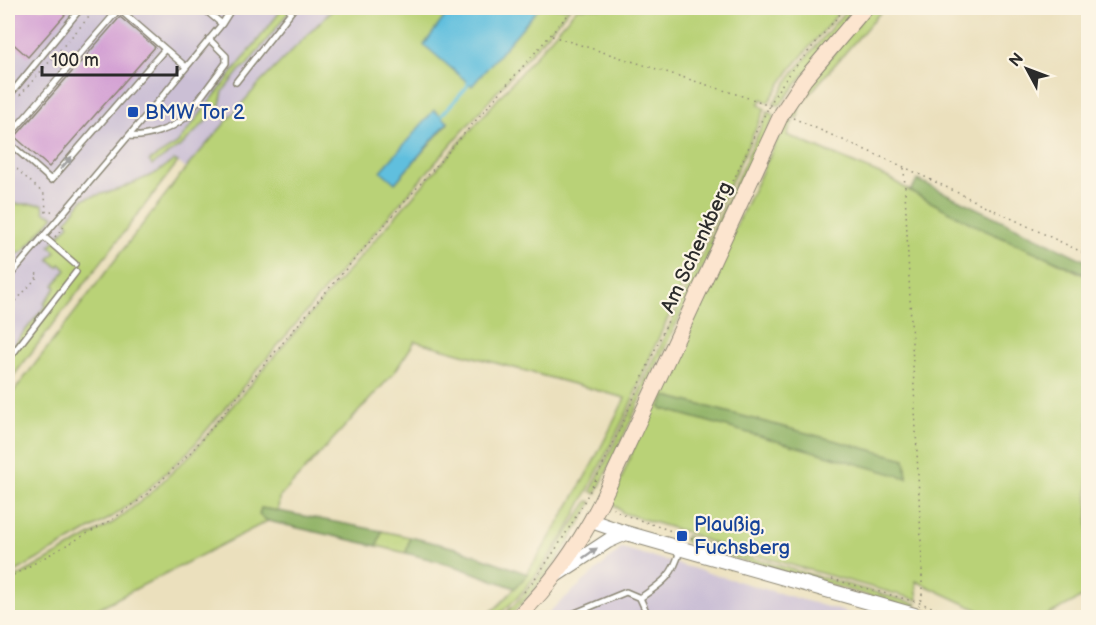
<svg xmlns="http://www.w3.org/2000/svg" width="1096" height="625" font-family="'Balsamiq Sans',sans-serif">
  <rect width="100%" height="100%" fill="#fcf5e5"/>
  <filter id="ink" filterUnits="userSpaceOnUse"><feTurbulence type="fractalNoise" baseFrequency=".0167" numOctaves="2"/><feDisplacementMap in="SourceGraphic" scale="12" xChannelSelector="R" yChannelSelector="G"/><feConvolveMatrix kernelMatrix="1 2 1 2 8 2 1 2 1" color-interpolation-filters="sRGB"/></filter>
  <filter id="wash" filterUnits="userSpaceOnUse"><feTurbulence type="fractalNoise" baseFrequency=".008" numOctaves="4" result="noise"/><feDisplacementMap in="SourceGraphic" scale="24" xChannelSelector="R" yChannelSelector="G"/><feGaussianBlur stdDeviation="1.35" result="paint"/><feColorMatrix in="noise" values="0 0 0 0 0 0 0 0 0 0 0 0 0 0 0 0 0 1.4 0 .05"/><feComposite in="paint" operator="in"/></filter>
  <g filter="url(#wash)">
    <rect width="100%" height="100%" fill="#ebe0bd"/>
    <path fill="#cbbfd5" d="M8 8H334L258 85 186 168 174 160 8 364Z
      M622 548 852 614 850 618H542Z"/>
    <path fill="#b9d277" stroke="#727e51" stroke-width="1.5" fill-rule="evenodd" d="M283 8H292L247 65 240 70 223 91 220 105 208 119 182 145 152 165 149 161 177 144Z
      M334 8H570L316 300 190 450 143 494 112 517 8 576V399L186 168 258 85ZM434 111 448 123 395 183Z
      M577 8H843L790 70 768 103 762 99 758 104 765 109 654 348 627 412 588 490 566 532 537 574 517 598 496 617H485C518 591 537 559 558 524 583 483 605 441 625 398L415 341 394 373 279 498 278 511 261 508 259 515 268 521 81 617H8V582L114 522 146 497 193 452 311 313Z
      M848 8H857L780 105 773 104 793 73Z
      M871 8H884L799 106 798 119 789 114 794 102Z
      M768 112 772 114 774 117 596 494 591 491 629 414Z
      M787 119 793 121 787 135 889 178 910 191 1088 277V594L1044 617H993L916 581 918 600 715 544 686 532 623 513 612 502 651 405ZM666 396 905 459 907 477 660 408Z
      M174 160 178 162 8 383V352L46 305 44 303 56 288 54 285 66 270 60 264 58 267 49 259 56 252 50 246 69 224 66 221 83 199 120 189 156 173Z
      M8 204H43L44 212 54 216 23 252 16 254 8 253Z
      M588 501 592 502C569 544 543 585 508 617L501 618 519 600 540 575Z
      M382 531 410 537 406 553 377 546Z
      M686 536 715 548 917 604 913 608 713 552 684 541Z"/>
    <path fill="#92b468" stroke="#5e704a" stroke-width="1.5" d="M918 180 1088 262V275L982 229 910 191Z
      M666 396 905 459 907 478 660 408Z
      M261 508 278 511 382 531 377 546 268 521 259 515Z
      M410 537 456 548 528 574 515 588 452 565 406 553Z"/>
    <path fill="#60bfde" stroke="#467584" stroke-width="1.5" d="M451 8H539L472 86 424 45Z
      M434 110 448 122 395 183 381 171Z"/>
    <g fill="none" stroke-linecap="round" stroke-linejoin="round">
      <path stroke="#60bfde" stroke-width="3" d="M441 116 467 87 469 80"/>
    </g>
    <g id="blocks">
      <path fill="#d4a2d4" d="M8 8H71L28 57 8 39Z
        M120 17 155 47 49 167 15 137Z"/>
    </g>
  </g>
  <g filter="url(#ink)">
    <use href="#blocks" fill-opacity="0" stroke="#8b8674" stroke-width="1.5"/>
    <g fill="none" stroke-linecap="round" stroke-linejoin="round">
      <g stroke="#8b8674" stroke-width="8">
        <path id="service" d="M203 8 222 24
          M236 82 294 8
          M8 97 81 8
          M129 136C146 138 172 129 186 117L226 63V56L209 39
          M8 137 119 9 186 67
          M8 142 51 180 165 49
          M44 237 75 264
          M8 278 160 99 222 24 232 8
          M8 360 76 272
          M640 598C662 583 673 577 680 550
          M563 618 626 592 640 598 649 618"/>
      </g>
      <g stroke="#8b8674" stroke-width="16">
        <path id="tertiary" d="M591 521 626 533 925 618
          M556 575 608 541 626 533"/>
      </g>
      <g stroke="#8b8674" stroke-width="17">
        <path id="secondary" d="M517 618C552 584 579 545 601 502L782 113 804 80 865 8"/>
      </g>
      <path stroke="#8b8674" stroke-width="1.5" stroke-dasharray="1.5 4.5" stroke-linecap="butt" d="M552 36 761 102 772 109
        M20 95 97 8
        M8 109 13 103
        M793 118 904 167 1088 255
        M8 161 45 195 46 212 52 211
        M904 168 922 562V595L919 606
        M55 237 66 224
        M8 310 38 276 36 275 38 272
        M613 508 622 514 712 545
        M8 578 113 519 145 496 192 451 318 301 574 8
        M832 579 920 603 963 618
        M524 592C584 520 619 430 657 345 690 272 725 200 758 127L778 90 791 72 845 8
        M499 618 508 609"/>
      <use href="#service" stroke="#fff" stroke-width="5"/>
      <use href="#tertiary" stroke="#fff" stroke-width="14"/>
      <use href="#secondary" stroke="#fce5cf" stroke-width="15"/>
    </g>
    <defs><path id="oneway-solid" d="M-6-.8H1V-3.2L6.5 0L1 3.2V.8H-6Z" transform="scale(1.5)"/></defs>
    <g fill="#a0a0a0">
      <use href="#oneway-solid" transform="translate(66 163) rotate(-49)"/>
      <use href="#oneway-solid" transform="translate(590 553) rotate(-35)"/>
    </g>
  </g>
  <g fill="#1a4fb4" stroke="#fcf5e5" stroke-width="2">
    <rect x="127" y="106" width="12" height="12" rx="3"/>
    <rect x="676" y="530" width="12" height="12" rx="3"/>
  </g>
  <g text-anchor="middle" stroke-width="4.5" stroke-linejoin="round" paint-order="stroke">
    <g font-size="20" fill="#164399" stroke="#fcf5e5" text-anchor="start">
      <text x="145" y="119">BMW Tor 2</text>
      <text x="694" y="531">Plaußig,<tspan x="694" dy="23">Fuchsberg</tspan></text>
    </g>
    <g font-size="20" fill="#2b2b2b" stroke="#fcf5e5">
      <text transform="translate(696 247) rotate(-65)" y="7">Am Schenkberg</text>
    </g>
  </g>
  <rect width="1096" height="625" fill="none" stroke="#fcf5e5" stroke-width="30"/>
  <g transform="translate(1027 69) rotate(311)" stroke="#fcf5e5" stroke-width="4.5" paint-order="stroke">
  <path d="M0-4.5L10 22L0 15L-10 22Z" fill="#2b2b2b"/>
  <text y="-9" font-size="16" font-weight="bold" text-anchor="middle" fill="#2b2b2b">N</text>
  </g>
  <path d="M42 66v9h135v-9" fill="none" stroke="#2b2b2b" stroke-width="3"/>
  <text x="51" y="66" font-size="18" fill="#2b2b2b" stroke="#fcf5e5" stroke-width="4.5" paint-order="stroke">100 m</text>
</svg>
